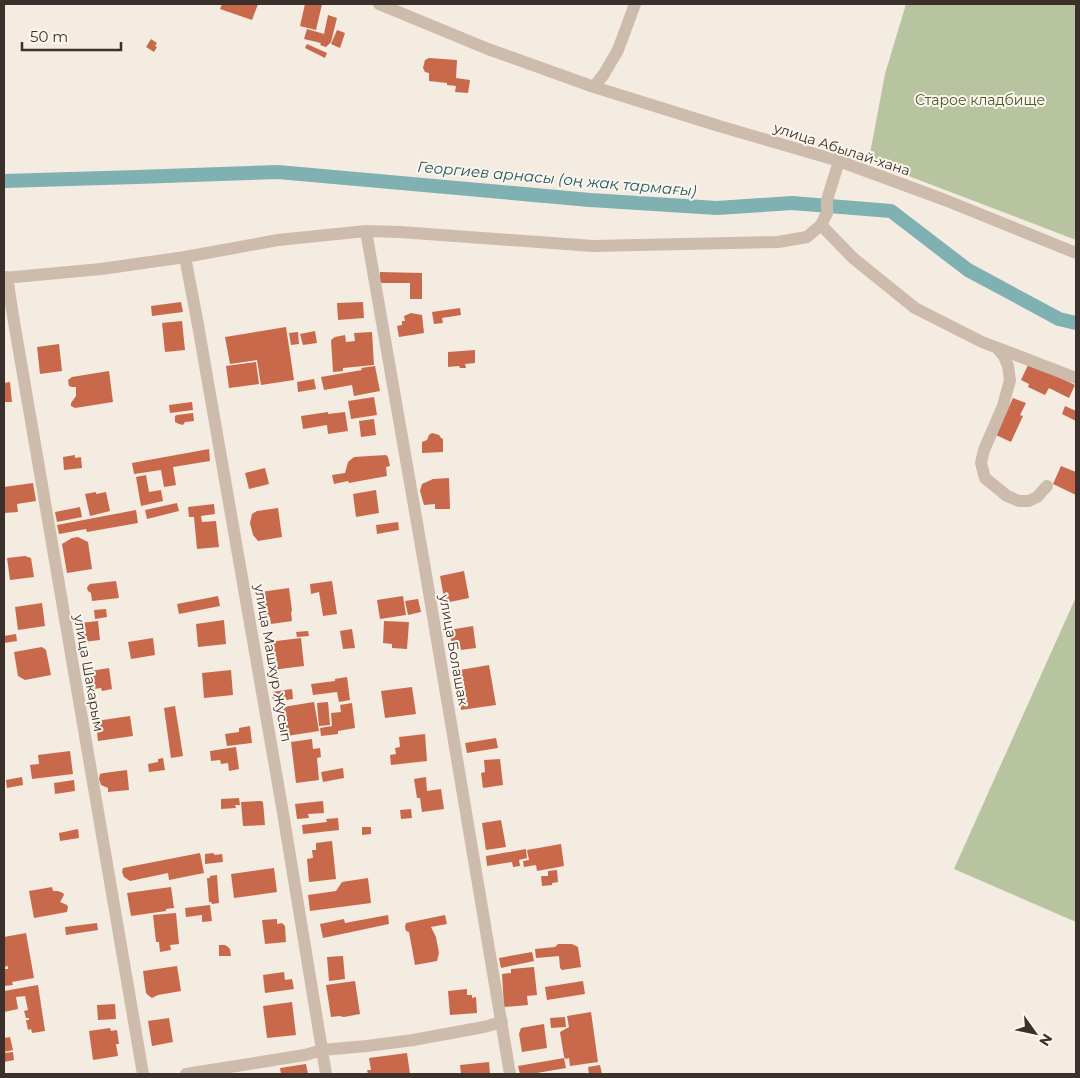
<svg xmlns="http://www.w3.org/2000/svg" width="1080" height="1078" font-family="Montserrat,sans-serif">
  <rect width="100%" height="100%" fill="#f4ebe1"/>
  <path fill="#b8c4a0" d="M906 4H1076V240L877 164 869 159 885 74Z
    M1076 597V922L954 869Z"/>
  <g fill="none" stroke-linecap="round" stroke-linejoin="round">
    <path stroke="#7fb0b2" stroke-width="14" d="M4 181 137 177 278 172 590 200 717 208 792 203 891 211 968 270 1059 319 1076 323"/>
  </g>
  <path fill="#c8694b" d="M222 4H258L252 20 220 9Z
    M305 4H322L316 30 300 26Z
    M328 15 337 18 331 42 326 47 320 45 321 43 304 39 307 29 324 34Z
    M337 30 345 33 340 48 331 44Z
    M151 39 157 43 155 46 157 47 154 52 146 47Z
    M307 44 327 53 325 58 305 48Z
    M429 58 457 60 456 78 470 80 468 93 455 92 456 86 447 85V83L429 81V73L425 72 423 68 425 60Z
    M380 272 422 273V299H410V283H380Z
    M181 302 183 312 152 316 151 306Z
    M363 302 364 318 338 320 337 303Z
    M460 308 461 315 442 318 443 323 434 324 432 312Z
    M411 313 422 315 424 333 399 337 397 326 402 325V321H405L404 316Z
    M182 321 185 350 165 352 162 323Z
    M286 327 294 380 261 385 257 360 230 364 225 337Z
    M315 331 317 343 303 345 300 334Z
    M298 332 299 344 291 345 289 333Z
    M372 332 374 365 343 368V371L333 372 331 340 335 337 345 335 346 342 355 341 354 333Z
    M59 344 62 371 40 374 37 347Z
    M475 350V363L465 364 466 368H460L459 366 448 367V352Z
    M256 362 259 384 229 388 226 366Z
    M1029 363 1075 385 1069 398 1049 388 1045 395 1028 387 1029 384 1021 380Z
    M375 366 380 391 354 396 352 385 324 390 321 377 362 370 361 368Z
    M109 371 113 402 75 408 71 406V403L76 396V387H72L69 386 68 380 72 377Z
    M314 379 316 389 298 392 297 382Z
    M10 382 12 402H4V383Z
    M374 397 377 415 351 419 348 401Z
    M1013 398 1026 403 1020 415 1023 416 1011 442 996 435Z
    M192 402 193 410 170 413 169 405Z
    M1065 406 1076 411V421L1062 414Z
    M328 412V414L345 412 348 431 328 434 327 425 303 429 301 416Z
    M193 413 194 421 185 422 183 425 179 424 175 422V416L177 415Z
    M374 419 376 435 361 437 359 421Z
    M432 433 439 435 441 438 443 439V452L422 453V442L427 440 429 435Z
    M209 449 210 461 173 467 176 485 164 487 161 470 134 474 132 463Z
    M75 455V458L81 457 82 468 64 470 63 457Z
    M386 455 388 457 390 466 386 467 387 476 349 483 348 481 334 484 332 475 345 473 348 462 354 457Z
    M1061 466 1076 472V495L1053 484Z
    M265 468 269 484 249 489 245 473Z
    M146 475 149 492 161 490 163 501 141 506 136 477Z
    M449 478 450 509H435V504L424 505 420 491 422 484 433 479Z
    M33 483 36 501 17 504 18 512 4 513V487Z
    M376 490 379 513 356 517 353 494Z
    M96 492V494L106 492 110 511 90 516 85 494Z
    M177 503 179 511 147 519 145 510Z
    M214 504 215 514 201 516 202 522 216 521 219 547 197 549 194 517H189L188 507Z
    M80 507 82 517 57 522 55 512Z
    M278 508 282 537 258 541 253 535 250 523 252 514 257 511Z
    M136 510 138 523 87 532 86 529 59 534 57 525Z
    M398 522 399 530 377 534 376 525Z
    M78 537 88 542 92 569 67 573 62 544 72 538Z
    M25 556 31 558 34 577 10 580 7 558Z
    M464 571 469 598 445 603 440 576Z
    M116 581 119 598 92 601 91 593 88 591 87 588 88 586 90 584Z
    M332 581 337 614 323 616 319 592 311 594 310 584Z
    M289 588 292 611 291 612 292 621 271 624 270 617 264 618 260 592Z
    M218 596 220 606 179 614 177 604Z
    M403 596 406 615 380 619 377 600Z
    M418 599 421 612 408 615 405 601Z
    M42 603 45 626 18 630 15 607Z
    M106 609 107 617 95 619 94 610Z
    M224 620 226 644 198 647 196 624Z
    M98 621 100 640 83 642 80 623Z
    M384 621 409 622 407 649 392 648V644L383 643Z
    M473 626 476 648 453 651 449 630Z
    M352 629 355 648 343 649 340 631Z
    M308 631 309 636 297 637 296 632Z
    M16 634 17 641 4 643V636Z
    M153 638 155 655 131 659 128 642Z
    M301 638 304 666 272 670 268 642Z
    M42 647 46 650 51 675 25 680 18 676 14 652Z
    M489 665 496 705 461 710 456 677 460 670Z
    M109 668 112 689 102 691 101 688 87 690 84 672Z
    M231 670 233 695 204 698 202 673Z
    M347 677 350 700 339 702 337 692 313 695 311 684 335 681V679Z
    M412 687 416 714 385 718 381 691Z
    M292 689 293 699 273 702 272 692Z
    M314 702 319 731 287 736 283 707Z
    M328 702 330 725 319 726 317 703Z
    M352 703 355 728 338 731V734L321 736 320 728 332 726 331 713 341 712 340 705Z
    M175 706 183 756 171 758 164 708Z
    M130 716 133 736 98 741 96 721Z
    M250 726 252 743 227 746 225 734 239 732V728Z
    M425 734 427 761 391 765 390 755 396 754 395 748 400 747 399 737Z
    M496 738 498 748 467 753 465 743Z
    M312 739 313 749 320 748 321 757 317 758 319 780 296 783 291 742Z
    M236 747 239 769 229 771 228 763 221 764 220 760 211 761 210 751Z
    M70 751 73 774 32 779 30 765 39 764 38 755Z
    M163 758 165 770 149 772 148 764 158 762V759Z
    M500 759 503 785 483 788 481 773 485 772 484 760Z
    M343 768 344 778 323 782 321 772Z
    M127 770 129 790 108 792V788L101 785 99 779 100 774 104 773Z
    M22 777 23 785 7 788 6 780Z
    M426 777 427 791 441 789 444 809 422 812 420 798H417L414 779Z
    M74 780 75 791 55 794 54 783Z
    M239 798 240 805H235L236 808 221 809V799Z
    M261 801 263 802 265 825 243 826 241 802Z
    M323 801 324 813 308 814 309 818 297 819 295 804Z
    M411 809 412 818 401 819 400 810Z
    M338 818 339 830 303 834 302 825 327 822 326 819Z
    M501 820 506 847 486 850 482 823Z
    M362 827H371V834L362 835Z
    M78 829 79 838 60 841 59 833Z
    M332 841 336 879 309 882 307 859 313 858 312 850H316V843Z
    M561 844 564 866 537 871 536 865 524 867 523 861 529 860 527 850Z
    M526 849 527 858 519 860 520 866 513 867 512 862 487 866 486 856Z
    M200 853 204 873 169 880 168 873 130 881 124 877 122 872 123 868Z
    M213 853 215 855 222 854 223 862 205 864V854Z
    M274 868 277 892 234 898 231 874Z
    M557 870 558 882 552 883V885L542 886 541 876H548V871Z
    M217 875 219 903 212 904 211 902H209L207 878H210V876Z
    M368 878 371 903 310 911 308 895 336 891 342 882Z
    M52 887 53 891H58L63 893 64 895 60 902 67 905 68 907 67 912 34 918 29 891Z
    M171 887 174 908 166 909V911L131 916 127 893Z
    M210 905 212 921 202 922V915L186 917 185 908Z
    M176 913 179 944 170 945 171 950 160 952 159 942H156L153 915Z
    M388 915 389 924 323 938 320 924 344 919 345 923Z
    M445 915 447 924 431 927 436 937 439 953 437 961 415 965 409 932 406 931 405 927 406 923Z
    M277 919V924L282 923 285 926 286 942 265 944 262 920Z
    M97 923 98 930 66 935 65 927Z
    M26 933 34 978 12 982 13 985 4 986V969H8V966L4 967V937Z
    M558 944H572L578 947 581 967 562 970 560 968 559 956 536 958 535 949 555 947Z
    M219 945H225L228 947 230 949 231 956H219Z
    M532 952 534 961 501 968 499 958Z
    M343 956 345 979 329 981 327 957Z
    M177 966 181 991 158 995 152 998 149 996 146 993 143 971Z
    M534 967 537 995 527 996 528 1005 504 1007 502 974 511 973V969Z
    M284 972 285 980 292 979 294 989 265 993 263 975Z
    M355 981 360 1014 344 1017 339 1016 331 1017 326 985Z
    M583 981 585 994 547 1000 545 987Z
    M38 985 45 1031 32 1033 31 1029 28 1030 26 1020H29V1018H26L24 1011 28 1010 25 996 16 997 18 1009 4 1012V991Z
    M467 989V995H472V998L476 997 477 1013 450 1015 448 991Z
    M292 1002 296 1035 267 1038 263 1006Z
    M115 1004 116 1019 98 1020 97 1005Z
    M591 1012 598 1062 570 1066 569 1058 566 1059 564 1057 560 1032 569 1027 567 1016Z
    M565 1017 566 1027 551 1028 550 1018Z
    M169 1018 173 1042 152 1046 148 1021Z
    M544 1024 547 1048 522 1052 519 1034 521 1028Z
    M110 1028 111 1031 117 1030 119 1044H116L118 1056 93 1060 89 1031Z
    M10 1037 13 1050 4 1052V1038Z
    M13 1052 14 1060 4 1062V1053Z
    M407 1053 410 1074H368L367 1070H371L369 1058Z
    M564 1058 566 1068 531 1074H520L518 1066Z
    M489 1062 490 1074H461L460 1065Z
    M306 1064 308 1074H281L280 1068Z
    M600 1065 602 1074H589L588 1067Z"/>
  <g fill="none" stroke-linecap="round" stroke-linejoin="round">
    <path stroke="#cdbbac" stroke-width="12" d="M379 4 488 49 594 87 719 126 839 161 945 200 1076 253
      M594 87 604 74 618 50 635 4
      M821 225 853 258 915 308 982 342 1076 378
      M366 231 424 563 510 1074
      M185 257 198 325 282 807 326 1074
      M7 277 13 316 143 1074
      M4 278 101 269 185 257 278 240 366 231 400 232 593 246 778 242 807 237 821 225 827 213V200L839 161
      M997 348 1004 356 1008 366 1010 380 1003 406 984 450 981 463 985 478 1007 496 1019 501H1029L1037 497 1047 486
      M186 1074 305 1055 322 1050 367 1046 413 1040 484 1027 502 1022"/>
  </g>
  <g text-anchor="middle" stroke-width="4" stroke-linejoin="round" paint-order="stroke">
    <g font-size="14" fill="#4a5a2e" stroke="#fbf5ee">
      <text x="980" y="105">Старое кладбище</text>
    </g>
    <g font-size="14" fill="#3b302b" stroke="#fbf5ee">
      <text transform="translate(842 149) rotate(18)" y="5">улица Абылай-хана</text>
      <text transform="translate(454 650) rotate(80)" y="5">улица Болашак</text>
      <text transform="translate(273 663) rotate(80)" y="5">улица Машхур Жусып</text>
      <text transform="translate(89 673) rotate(80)" y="5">улица Шакарым</text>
    </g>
    <g font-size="15" font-style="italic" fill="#1f5a5e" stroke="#fbf5ee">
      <text transform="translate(557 179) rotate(5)" y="5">Георгиев арнасы (оң жақ тармағы)</text>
    </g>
  </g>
  <rect width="1080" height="1078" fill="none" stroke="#3b302b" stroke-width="10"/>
  <g transform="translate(1035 1033) rotate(123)" stroke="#fbf5ee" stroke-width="4" paint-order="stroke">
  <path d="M0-4L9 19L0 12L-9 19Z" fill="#3b302b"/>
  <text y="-8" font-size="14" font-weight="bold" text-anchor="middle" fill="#3b302b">N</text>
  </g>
  <path d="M22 42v8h99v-8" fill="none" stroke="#3b302b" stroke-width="2.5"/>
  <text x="30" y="42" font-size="15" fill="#3b302b" stroke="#fbf5ee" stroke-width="4" paint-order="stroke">50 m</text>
</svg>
